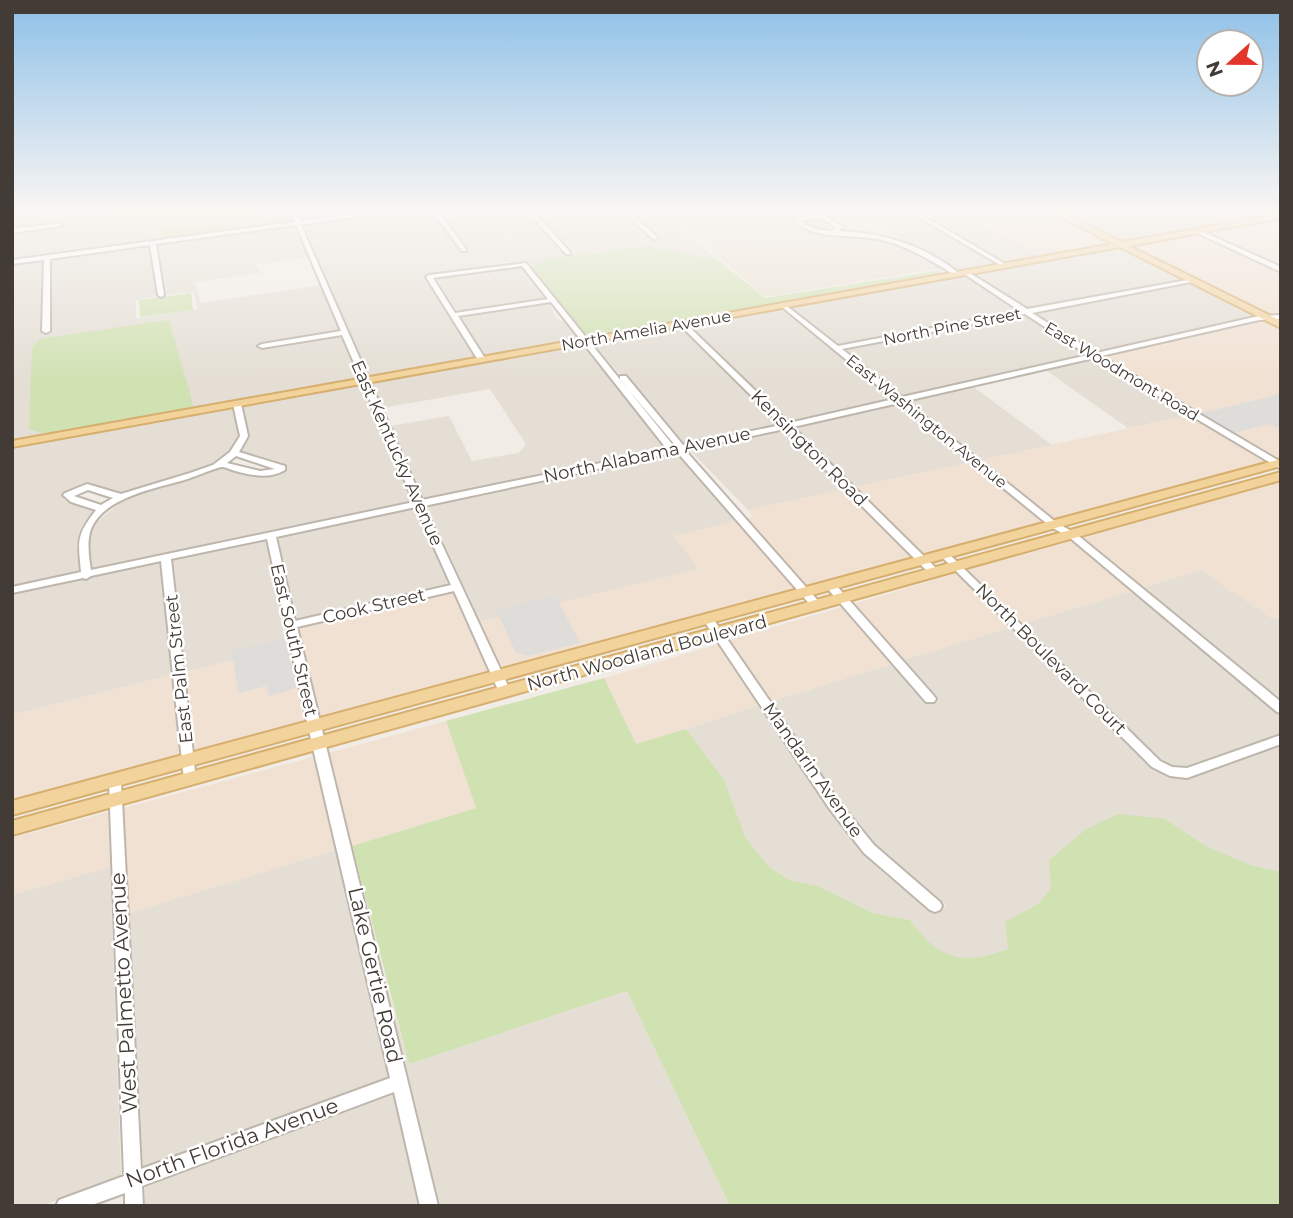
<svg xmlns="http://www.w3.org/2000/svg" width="1293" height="1218" font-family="Montserrat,sans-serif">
  <rect width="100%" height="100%" fill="#f1ece5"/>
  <path fill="#e4ded4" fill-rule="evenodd" d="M12 212H104L108 217 129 221 156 219 164 240 12 261V232L63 225 12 230Z
    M389 212H432L461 251 468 250 440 212H527L566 254 572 253 534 212H623L653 240 659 238 630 212H663L717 259 643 246 599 251 531 268 518 261 425 276 477 359 369 379 303 224Z
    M828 212H909L999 265 958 272 882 227 861 220H840Z
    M963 212H1016L971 219 1041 257 1005 263 926 218Z
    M1066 212H1281V213L1125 241Z
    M296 225 309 257 255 265 261 273 195 282 201 303 321 285 340 331 257 345 258 347 341 334 360 380 12 442V263L43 259 42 333 50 332 51 258 149 245 157 296 136 300V318H140L197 309 194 292 165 295 157 244ZM32 398 194 408 45 434 29 428Z
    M1120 247 1185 279 1025 310 970 273Z
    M521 265 548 299 456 313 433 278Z
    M963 274 1019 311 839 345 788 306Z
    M1190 282 1259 316 1097 352 1030 313Z
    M550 302 555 317 569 325 580 339 486 358 458 316Z
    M781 307 834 348 895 398 789 423 689 324Z
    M1023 314 1090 354 903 396 843 348Z
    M682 326 780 425 684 445 626 375 618 372 591 341Z
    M583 342 668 449 424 500 390 426 449 416 472 461 519 453 526 444 490 389 382 408 371 382Z
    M1096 357 1191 415 1128 428 1044 369Z
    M362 384 413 503 92 571 90 535 93 525 125 499 219 466 261 476 278 474 286 468 282 462 240 451 249 435 242 405Z
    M971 385 1052 445 981 460 907 400Z
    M899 401 972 462 855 487 793 427Z
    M232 407 238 437 229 452 215 462 122 494 91 484 68 490 63 495 64 500 96 510 82 526 78 537 79 574 12 587V446Z
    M784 429 845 489 748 510 689 449Z
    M676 452 735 521 675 536 699 569 480 622 427 505Z
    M415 508 449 584 297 620 278 537Z
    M266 540 286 647 186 672 173 560Z
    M160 563 172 675 12 715V593Z
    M1200 570 1273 619 1281 618V703L1142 588Z
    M1133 591 1281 715V733L1184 767 1172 766 1161 761 1022 624Z
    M1012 627 1155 770 1191 777 1281 745V872L1250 865 1206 846 1165 819 1049 860 1051 888 1038 904 1009 921 1008 949 987 957 953 959 925 941 910 920 873 913 818 886 789 880 769 867 745 837 686 729 760 705 827 807 862 852 884 874 935 914 946 906 875 846 841 803 772 701 892 664 928 704 939 701 903 660Z
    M336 850 389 1078 143 1167 129 913Z
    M110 867 121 1175 42 1206H12V895Z
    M383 971 409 1064 627 991 730 1206H440Z
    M393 1093 418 1206H145L144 1184Z"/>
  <path fill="#f1e1d2" d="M1016 212H1053L1117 244 1041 257 970 219Z
    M1272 219 1281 223V268L1202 232Z
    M1196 233 1281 272V315L1268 316 1127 246Z
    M1267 320 1281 327V459L1277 460 1103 355Z
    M1191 415 1269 462 1054 520 981 460Z
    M972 462 1045 522 923 555 855 487Z
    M1281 482V618L1273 619 1200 570 1142 588 1082 538Z
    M845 489 913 557 807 587 745 519 753 516 748 510Z
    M735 521 796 590 503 671 480 622 698 569 674 536Z
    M1073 541 1133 591 1022 624 968 570Z
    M958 573 1012 627 903 660 853 604Z
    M452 591 490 675 320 721 298 627Z
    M842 607 892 664 772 701 730 640Z
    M284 625 306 724 196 753 186 672 286 647Z
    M719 644 760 705 636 745 604 678Z
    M172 675 181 757 12 801V715Z
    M446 721 476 808 352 846 328 753Z
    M313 757 336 850 129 913 124 808Z
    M108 812 110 867 12 895V838Z"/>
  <path fill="#e9e0d1" d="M666 212H824L842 224 860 221 892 242 924 255 943 268 765 297Z"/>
  <path fill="#d0e1b2" d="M104 212H288L293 223 164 240 156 219 113 221Z
    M643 246 717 259 765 298 942 270 934 276C819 297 702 324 585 334L531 268 542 260Z
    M191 293 193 310 140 317 139 300Z
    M169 320 194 408 45 434 29 429 32 348 39 339Z
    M604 678 636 744 686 729 724 780 745 837 769 867 789 880 818 886 873 913 910 920C938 960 963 966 1008 949L1005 922 1038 904 1051 888 1049 860 1085 830 1118 814 1165 819 1206 846 1250 865 1281 872V1206H730L627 991 409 1064 352 846 476 808 446 721Z"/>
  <path fill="#dfddda" d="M1281 394V429L1270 424 1234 433 1201 413Z
    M555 595 580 643 528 656 516 653 496 610Z
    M286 638 297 688 269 696 266 686 238 693 232 651Z"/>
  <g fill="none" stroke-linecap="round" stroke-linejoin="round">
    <g stroke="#beb6ac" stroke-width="4">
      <path id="minor" d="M290 212H296L300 221 370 212H385L301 225 422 500 668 449 666 448 551 302 458 316 486 360 482 362 478 360 426 277 429 275 526 263 672 444 675 445 620 380V376H626L683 445 781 425 680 325V321H683L789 423 894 399 781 306V304L783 303 838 346 1020 311 963 273V271L965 270 1027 309 1193 279V281L1191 282 1032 313 1096 353 1259 316 1281 315V319L1259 320 1101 356 1281 462V469L1094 358 906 401 1057 523 1075 533 1281 702V713L1277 712 1069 537 1051 527 899 403 793 427 939 571 940 573 939 575H931L785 429 685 450 821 604 822 606 821 608H813L677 452 424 506 511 692 509 695H501L499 692 454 591 297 627 438 1206H420L394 1092 142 1186 143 1206H125V1193L89 1206H56L59 1200 124 1176 109 781 111 778 115 776 119 778 121 781 141 1169 390 1078 312 744 267 539 171 559 196 780 194 783 190 785 186 783 184 780 161 561 91 576 86 579 83 578 12 593V587L81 572C78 540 76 536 96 510L71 502 63 495 65 493 87 484 121 494 190 473 213 465 230 452 240 436 233 404 237 402 241 404 248 436 239 452 285 466V470C268 480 250 475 232 470 229 469 226 467 222 467 217 467 190 479 181 481 152 489 100 499 90 532 87 544 89 558 91 570L414 502 342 335 262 348 258 346 262 344 341 331 296 225 156 244 164 295 161 297 158 295 150 245 50 259V331L46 333 42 331 44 260 12 264V260L294 222ZM522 266 548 299 455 313 433 278ZM1025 314 1088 355 902 397 842 349ZM236 456 275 469 260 471 227 463ZM88 490 113 498 101 505 74 496ZM416 507 451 585 295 621 276 537Z
        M433 212H439L466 249V251H462Z
        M528 212H534L570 252V254H566Z
        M624 212H630L657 237V239H653Z
        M910 212H917L922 215 958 212 927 218 1007 265 1002 266Z
        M823 214 842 226 843 227 838 231C882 232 926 246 960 274L955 275C933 262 911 248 886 241 858 232 813 243 793 219ZM822 218 836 227 832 231C820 230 809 229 800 220Z
        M59 223 62 225 61 226 12 233V229Z
        M1195 230H1199L1281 267V272L1195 232Z
        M945 552 948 553 1160 761 1172 767 1187 768 1281 735V744L1187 778 1170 776 1152 767 940 555 942 553Z
        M831 583 835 584 934 696 936 699 934 702H926L827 588 826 586Z
        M708 616 712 617 839 802 874 845 940 902 942 906 940 910 935 912 930 910 864 853 829 808 704 621 703 619Z"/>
    </g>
    <g stroke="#d6ae6e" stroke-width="4">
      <path id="major" d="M1052 212H1062L1122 242 1281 214V218L1129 246 1281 321V328L1120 247 12 447V441L1113 244Z
        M1281 459V466L12 815V801Z
        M1281 472V480L12 835V821Z"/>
    </g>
    <use href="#minor" fill="#fff" fill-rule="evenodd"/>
    <use href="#major" fill="#f3d39c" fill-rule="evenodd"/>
  </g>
  <linearGradient id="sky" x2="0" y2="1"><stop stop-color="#8ec0e8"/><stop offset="0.55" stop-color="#f9f6f3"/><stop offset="1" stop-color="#f9f6f3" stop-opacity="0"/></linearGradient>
  <rect width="1293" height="382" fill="url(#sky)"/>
  <g text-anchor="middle" stroke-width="5" stroke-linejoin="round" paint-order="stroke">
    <g font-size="16" fill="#433c36" stroke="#fff">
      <text transform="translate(952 326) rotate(-11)" y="6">North Pine Street</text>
      <text transform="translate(646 330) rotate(-10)" y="6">North Amelia Avenue</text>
      <text transform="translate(1122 371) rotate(31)" y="6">East Woodmont Road</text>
      <text transform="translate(927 421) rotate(39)" y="6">East Washington Avenue</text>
    </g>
    <g font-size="18" fill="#433c36" stroke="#fff">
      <text transform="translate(809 448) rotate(45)" y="6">Kensington Road</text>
      <text transform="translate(397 453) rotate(66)" y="6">East Kentucky Avenue</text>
      <text transform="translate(647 455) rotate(-12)" y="6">North Alabama Avenue</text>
      <text transform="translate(374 606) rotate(-13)" y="6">Cook Street</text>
      <text transform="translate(294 640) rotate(77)" y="6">East South Street</text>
      <text transform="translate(647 653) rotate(-15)" y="6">North Woodland Boulevard</text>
      <text transform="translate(1051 659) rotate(45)" y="6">North Boulevard Court</text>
      <text transform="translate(179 669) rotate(-96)" y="6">East Palm Street</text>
      <text transform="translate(813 770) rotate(55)" y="6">Mandarin Avenue</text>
    </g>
    <g font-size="21" fill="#433c36" stroke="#fff">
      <text transform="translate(375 975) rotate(77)" y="7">Lake Gertie Road</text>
      <text transform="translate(124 993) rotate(-93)" y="7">West Palmetto Avenue</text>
      <text transform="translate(232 1143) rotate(-20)" y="7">North Florida Avenue</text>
    </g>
  </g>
  <rect width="1293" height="1218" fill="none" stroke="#433c36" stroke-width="28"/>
  <g transform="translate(1230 63) rotate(249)"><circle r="33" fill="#ffffff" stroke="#b4b1af" stroke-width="2"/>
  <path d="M0-5L12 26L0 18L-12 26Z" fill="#e3362a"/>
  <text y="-10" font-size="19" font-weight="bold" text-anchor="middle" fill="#433c36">N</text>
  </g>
</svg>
